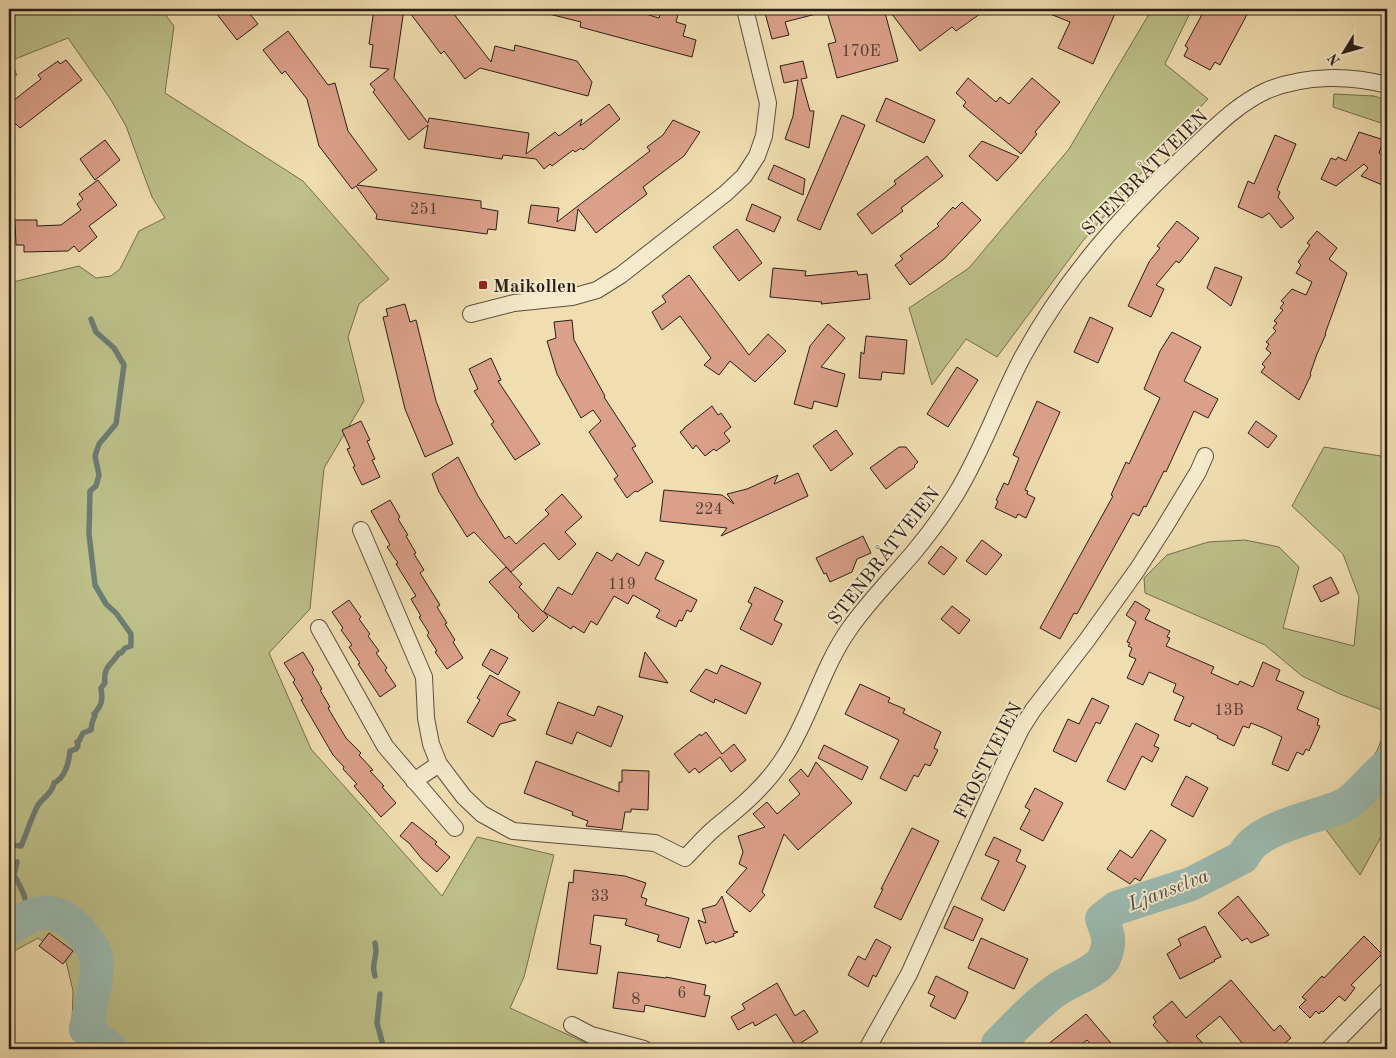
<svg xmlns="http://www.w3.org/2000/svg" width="1396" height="1058" font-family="'Old Standard TT',serif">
  <rect width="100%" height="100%" fill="#f0deb0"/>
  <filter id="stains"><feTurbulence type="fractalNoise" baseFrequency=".004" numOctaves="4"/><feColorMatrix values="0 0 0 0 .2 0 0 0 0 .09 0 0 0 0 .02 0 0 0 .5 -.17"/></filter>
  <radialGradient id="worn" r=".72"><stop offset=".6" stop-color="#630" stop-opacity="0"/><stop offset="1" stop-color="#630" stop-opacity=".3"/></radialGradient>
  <path fill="#bdc089" stroke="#736e51" d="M18 9H161L174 26 165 93 303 181 389 279 359 304 348 337 364 401 324 468 310 609 269 653 311 749 442 896 477 837 554 855 524 977 510 1008 599 1049H97L72 1027 73 991 65 957 38 938 9 954V278L13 282 79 266 96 278 111 276 120 269 139 231 165 218 152 197 126 126 111 100 68 38 10 61 17 75 9 79V18Z
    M1152 9H1192L1165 64 1208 99 1180 128 1082 242 997 357 966 339 932 385 909 308 969 268 1069 149Z
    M1334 94 1374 96 1387 100V125L1333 107Z
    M1324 447 1387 457V712L1340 694 1302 676 1265 645 1145 593 1144 578 1167 555 1208 542 1245 540 1279 547 1299 567 1283 628 1354 646 1359 597 1343 554 1292 506Z
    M1387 725V830L1382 835 1360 875 1315 815 1309 804 1337 794 1357 777 1377 751Z"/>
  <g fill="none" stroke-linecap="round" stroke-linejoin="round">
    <path stroke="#6d7c74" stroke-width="5.5" d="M9 845 21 846C27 833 31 818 38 805 43 798 53 792 54 783 65 778 69 762 70 751L76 749 78 746 77 742 79 741 83 733 91 730 92 723 95 715 94 714C102 705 103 700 101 688L105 683C103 666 111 666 119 653H121L125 648 131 646V634L116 613 106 604 95 585 89 534 90 491 96 486 99 475 95 456 99 444 116 424 124 365 114 348 96 332 91 319
      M17 862 14 875C22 889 28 900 27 917
      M375 943C379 959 370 961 375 976
      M380 994 377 1023 384 1049"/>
    <path stroke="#9bbbb1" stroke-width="34" d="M9 928C36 911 51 904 77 928 84 936 93 946 96 957 100 973 89 1011 86 1029L111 1049
      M999 1049 998 1044C1017 1025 1036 1004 1058 989 1071 980 1100 971 1105 956 1111 941 1108 934 1102 919L1116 908 1191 884 1243 857C1256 826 1317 818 1344 805 1357 799 1374 775 1387 766"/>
  </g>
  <path fill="#dba089" stroke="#291d19" d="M213 9H246L258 24 237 40Z
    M374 9H404L394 78 428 123 429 118 529 133 526 154 555 132 559 136 582 119 580 126 609 104 620 119 583 150 581 148 575 152 573 150 552 166 550 164 544 169 536 159 503 155 502 159 424 148 428 125 409 140 373 92 375 90 370 84 389 69 370 67 373 45 369 44Z
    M407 9H450L491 62 495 46 514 51 515 45 577 61 592 82 588 96 480 68 465 79 444 51 441 54Z
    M549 9H620L629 11V9L659 18 662 9 679 11 676 22 686 25 683 36 696 40 692 57 580 27 581 22 549 14Z
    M764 9H815L816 14 785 22 789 35 772 39Z
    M826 9H884L898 61 837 78 828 44 836 42Z
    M888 9H987L956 31 952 27 920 51Z
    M1038 9H1117L1093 64 1058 48 1070 22Z
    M1205 9H1250L1220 65 1215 62 1210 70 1184 56 1188 48 1185 46Z
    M288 31 328 85 335 83 348 131 377 170 357 185 481 201V208L498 211 496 230 488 229 487 234 376 219 377 215 356 186 352 189 319 146 307 99 285 71 282 74 263 50Z
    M66 60 82 80 20 128 16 124 9 130V104L41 79 38 75 58 61 60 64Z
    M803 61 807 78 801 79 810 111H814L809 148 785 139 793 116 798 80 784 83 780 66Z
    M968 78 996 102 1000 97 1009 104 1032 78 1060 102 1035 132 1037 134 1021 154 963 106 966 102 956 93Z
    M886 98 935 120 924 143 876 121Z
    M842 115 865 125 820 230 797 220Z
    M673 120 700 132 684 156 643 187 647 194 596 233 578 209 575 231 528 223 531 205 559 208 557 222 650 151 647 147 663 135Z
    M1359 132 1384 140 1379 153 1387 158V187L1361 176 1368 168 1364 164 1336 186 1321 179 1331 158 1336 160 1338 157 1346 161Z
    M1275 135 1296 144 1277 190 1280 192 1278 197 1294 218 1281 228 1269 213 1262 218 1238 207 1248 181 1254 184Z
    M105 140 120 160 95 180 80 159Z
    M982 141 1019 157 997 181 969 156Z
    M927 156 943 176 901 208 903 211 872 234 857 214 896 184 894 181Z
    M774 165 805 179 803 195 768 179Z
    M98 180 117 205 89 226 97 237 79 252 74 246 68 251 24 252V245H16L15 220H37V226L61 225 81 210 77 204 83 199 79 194Z
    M962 202 981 220 944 259 910 285 895 265 903 259 900 256 939 226 937 224 953 207 955 209Z
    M752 204 781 217 774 232 746 220Z
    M1177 221 1199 238 1179 263 1176 261 1156 285 1164 289 1151 317 1128 306 1149 262 1160 248 1157 246Z
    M737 229 762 263 739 281 713 247Z
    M1317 231 1337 248 1329 259 1347 273 1325 334H1326L1317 354 1310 374 1311 375 1299 400 1261 372 1265 367 1262 364 1271 353 1266 349 1269 344 1266 342 1276 331 1273 328 1277 323 1274 321 1283 310 1280 308 1284 303 1281 301 1292 289 1306 295 1312 282 1296 273 1301 265 1298 262 1310 245 1307 243Z
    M1215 267 1242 277 1231 306 1207 288Z
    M773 268 806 271 805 276 857 271 858 275 867 274 870 299 821 304 822 302 770 297Z
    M689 275 749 355 768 334 786 351 755 382 730 361 719 375 704 365 711 358 680 316 662 330 652 312 666 302 662 296Z
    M405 304 410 322 416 320 436 401 453 444 425 457 405 409 383 317 388 316 386 309Z
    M1090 317 1113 328 1098 363 1074 352Z
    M572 320 574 340 605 396 604 397 636 446 632 448 653 482 637 492 635 491 627 498 614 479 618 476 589 432 601 421 593 410 581 418 557 374 547 341 556 338 554 322Z
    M828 324 845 338 821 367 845 374 837 407 814 401 812 409 794 404 810 346Z
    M1172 332 1201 347 1184 381 1218 399 1208 418 1194 411 1166 472 1164 471 1146 507 1144 506 1139 516 1133 513 1077 614 1074 613 1060 639 1040 628 1113 496 1111 495 1126 462 1129 464 1160 398 1144 389 1160 351Z
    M866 336 907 340 904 374 882 372 881 380 859 378 861 352 864 354Z
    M491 358 501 380 498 381 540 444 515 460 491 424 494 422 474 391 478 389 469 369Z
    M957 367 978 380 948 427 927 414Z
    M1037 401 1060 412 1025 490 1028 491 1027 494 1035 498 1026 518 1018 514 1016 518 995 508 998 501 996 500 1004 483 1008 485 1019 458 1013 455Z
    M712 406 718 415 721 413 731 427 724 433 730 441 716 451 714 449 705 456 696 445 693 449 680 432 684 429V428Z
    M361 421 370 440 367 441 375 459 372 460 380 477 362 485 353 467 355 466 347 449 350 448 342 430Z
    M1256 421 1277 436 1268 448 1248 433Z
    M836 430 853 454 831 471 813 446Z
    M899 447H906L918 462 914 466 915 467 886 489 870 468Z
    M458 457 478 496 505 539 509 536 516 544 549 514 545 510 562 494 582 517 565 532 576 544 559 560 544 543 511 572 474 532 467 537 439 492 432 474Z
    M798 473 808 496 721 536 727 528 660 521 664 490 722 495 734 504 727 494 747 489 778 475 774 484Z
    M390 500 400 517 398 519 408 535 406 536 416 553 414 554 424 570 420 573 440 605 437 607 447 623 445 624 455 640 453 642 463 658 447 669 435 652 437 651 427 635 429 633 419 617 421 616 411 599 416 596 396 564 398 563 387 547 390 545 371 511Z
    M863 536 871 553 857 559 852 572 830 582 826 573 824 574 816 558Z
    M982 540 1002 555 986 575 966 561Z
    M941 546 957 558 944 575 928 563Z
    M597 552 612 561 617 553 639 566 646 552 664 561 655 579 697 600 691 612 687 610 682 621 679 620 676 627 656 617 660 610 633 595 628 604 614 596 597 625 591 621 584 633 573 626 571 629 544 612 548 617 533 632 518 617 519 615 489 582 506 567 522 584 519 587 543 612 558 587 572 595Z
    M1331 577 1339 593 1321 602 1313 586Z
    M755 587 783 601 774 620 782 624 772 645 740 629 752 604 748 602Z
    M349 600 361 617 359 619 370 634 368 636 379 651 376 653 387 668 385 670 396 686 380 697 358 664 360 663 349 647 352 645 341 630 343 628 332 612Z
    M1135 601 1150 610 1145 619 1170 631 1167 637 1170 638 1166 646 1214 667 1211 673 1238 685 1240 681 1253 687 1263 662 1280 670 1276 680 1304 692 1297 709 1319 719 1317 725 1320 726 1309 751 1306 749 1303 755 1297 752 1288 771 1272 764 1282 737 1266 729 1251 723 1249 728 1243 726 1234 746 1217 738 1218 736 1192 723 1190 727 1174 720 1184 697 1173 692 1176 684 1149 672 1143 685 1127 678 1136 659 1129 656 1132 648 1128 646 1130 643 1127 642 1136 622 1126 615Z
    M952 606 970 620 959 634 941 619Z
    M491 649 508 658 498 675 482 665Z
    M303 652 314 670 312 672 322 689 320 690 330 707 328 708 346 738 361 753 359 755 373 770 370 771 384 786 382 787 396 803 381 817 354 786 357 784 343 769 344 767 333 755 301 700 303 699 293 682 295 680 284 663Z
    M645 652 668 683 639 677Z
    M721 665 761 683 746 714 715 699 714 703 690 691 706 669 717 674Z
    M490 675 520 692 507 715 516 720 500 724 493 737 467 722 480 700 477 698Z
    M860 684 890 698 888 702 905 709 903 713 941 732 934 748 938 750 930 766 925 764 918 777 914 775 906 791 880 778 899 740 845 714Z
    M1092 698 1109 706 1100 724 1096 722 1076 762 1053 751 1068 719 1079 724Z
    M558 702 594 716 598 706 623 716 611 747 577 732 572 744 546 734Z
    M1136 723 1159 735 1154 746 1159 748 1152 762 1142 756 1125 790 1107 781Z
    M706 732 722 754 734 744 746 760 731 772 720 757 699 773 695 768 689 773 674 754 700 734 701 736Z
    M824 745 868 767 862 780 818 758Z
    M536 761 619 792V782H622V770L649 771 648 810 631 809V812H625L622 830 586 826 588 821 572 815 573 812 524 793Z
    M816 762 852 803 798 850 784 834 762 892 765 895 750 912 726 892 747 868 739 864 743 852 738 836 765 827 753 814 767 802 777 814 800 794 789 780 801 769 808 777Z
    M1186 776 1208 788 1193 817 1171 805Z
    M1035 788 1063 803 1043 841 1020 829 1030 810 1025 807Z
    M412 822 437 842 435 844 450 857 437 872 422 859 409 843 400 836Z
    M912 828 939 841 901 920 874 907 883 889H881Z
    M1151 830 1166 840 1140 881 1135 878 1130 884 1107 869 1120 850 1132 858Z
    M994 837 1021 850 1016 861 1026 866 1004 911 981 899 999 861 985 855Z
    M574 870 625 876 646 883 641 897 647 899 645 905 689 918 680 948 657 941 659 935 625 925 627 919 594 915 590 944 601 946 597 974 557 969 569 882 573 883Z
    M722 896 734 931 738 932 733 934 734 936 715 943 714 941 706 944 698 920 706 923 702 909 716 905Z
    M1238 896 1269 935 1251 943 1247 938 1242 941 1218 913Z
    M954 906 983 919 973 941 944 928Z
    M1205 926 1221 957 1214 960 1215 961 1180 979 1167 954 1181 945 1178 939Z
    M49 933 73 951 63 964 39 946Z
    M1364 936 1382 954 1351 985 1355 988 1345 1001 1339 996 1323 1012 1321 1011 1319 1014 1316 1011 1310 1018 1299 1007 1306 1000 1302 997 1322 976 1324 978Z
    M981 938 1028 959 1014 989 968 968Z
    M876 939 891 947 876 977 873 975 868 987 848 975 858 956 865 960Z
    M618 972 666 978V977L706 985 704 995 710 996 705 1017 645 1005 644 1012 613 1008Z
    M936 976 968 992 965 1000 955 1019 930 1006 935 996 928 993Z
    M1231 980 1274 1031 1280 1025 1291 1038 1278 1049H1247L1220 1016 1196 1036 1208 1049H1174L1153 1025 1156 1022 1153 1017 1172 1001 1186 1018Z
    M777 983 795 1016 804 1010 818 1032 796 1046 776 1014 755 1026 753 1022 738 1030 731 1017 745 1009 742 1004Z
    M1086 1014 1116 1049H1095L1087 1040 1075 1049H1042Z"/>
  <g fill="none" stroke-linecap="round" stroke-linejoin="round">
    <g stroke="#5b4d3f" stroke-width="18">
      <path id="street" d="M471 314 514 303 572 297 597 290 621 275 726 193 744 176 757 156 764 136 768 103 745 9
        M361 530 424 677 426 718 431 744 439 764 464 797 482 814 513 831 655 843 685 858C695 848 705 836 716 827 742 806 767 785 785 756 811 716 822 667 850 628 869 601 892 578 914 552 929 534 943 515 956 494 983 450 999 401 1023 356 1067 275 1127 209 1194 147 1215 127 1240 102 1268 90 1306 75 1349 75 1387 85
        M319 628 385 746 455 828
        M414 781 439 764
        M572 1025 591 1035 644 1049
        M867 1049 909 974 1002 768 1021 729 1033 710 1087 640 1137 570 1164 528 1198 472 1205 456
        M1329 1049 1387 990"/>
    </g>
    <use href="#street" stroke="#f5eacc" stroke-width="16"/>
  </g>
  <rect fill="#8f2418" stroke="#f5eacc" stroke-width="2" x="478" y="280" width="10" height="10" rx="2.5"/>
  <g text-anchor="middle" stroke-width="4" stroke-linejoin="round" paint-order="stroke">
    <g font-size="16" fill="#563e35">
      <text x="861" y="56">170E</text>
      <text x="424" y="214">251</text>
      <text x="709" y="514">224</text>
      <text x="622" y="589">119</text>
      <text x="1229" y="715">13B</text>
      <text x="600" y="901">33</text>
      <text x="682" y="998">6</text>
      <text x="636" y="1004">8</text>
    </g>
    <g font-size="19" fill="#291d19" stroke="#f5eacc">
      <text transform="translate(1144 172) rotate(-45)" y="7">STENBRÅTVEIEN</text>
      <text transform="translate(883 555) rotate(-52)" y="7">STENBRÅTVEIEN</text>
      <text transform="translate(987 760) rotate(-63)" y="7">FROSTVEIEN</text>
    </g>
    <g font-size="19" font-weight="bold" fill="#291d19" stroke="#f5eacc" text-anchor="start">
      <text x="493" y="292">Maikollen</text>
    </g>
    <g font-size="20" font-style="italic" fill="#4b4c47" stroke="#f5eacc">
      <text transform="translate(1168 889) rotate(-21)" y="7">Ljanselva</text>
    </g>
  </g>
  <rect width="1396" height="1058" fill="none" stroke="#f0deb0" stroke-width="30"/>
  <rect x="10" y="10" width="1376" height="1038" fill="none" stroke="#291d19" stroke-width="2.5"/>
  <rect x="15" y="15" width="1366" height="1028" fill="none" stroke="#291d19"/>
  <g transform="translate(1344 52) rotate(233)" stroke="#f5eacc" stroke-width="4" paint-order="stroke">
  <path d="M0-4L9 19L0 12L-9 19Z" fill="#291d19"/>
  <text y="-8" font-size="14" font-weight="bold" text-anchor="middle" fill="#291d19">N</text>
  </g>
  <rect width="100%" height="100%" filter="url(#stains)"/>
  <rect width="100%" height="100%" fill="url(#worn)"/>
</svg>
